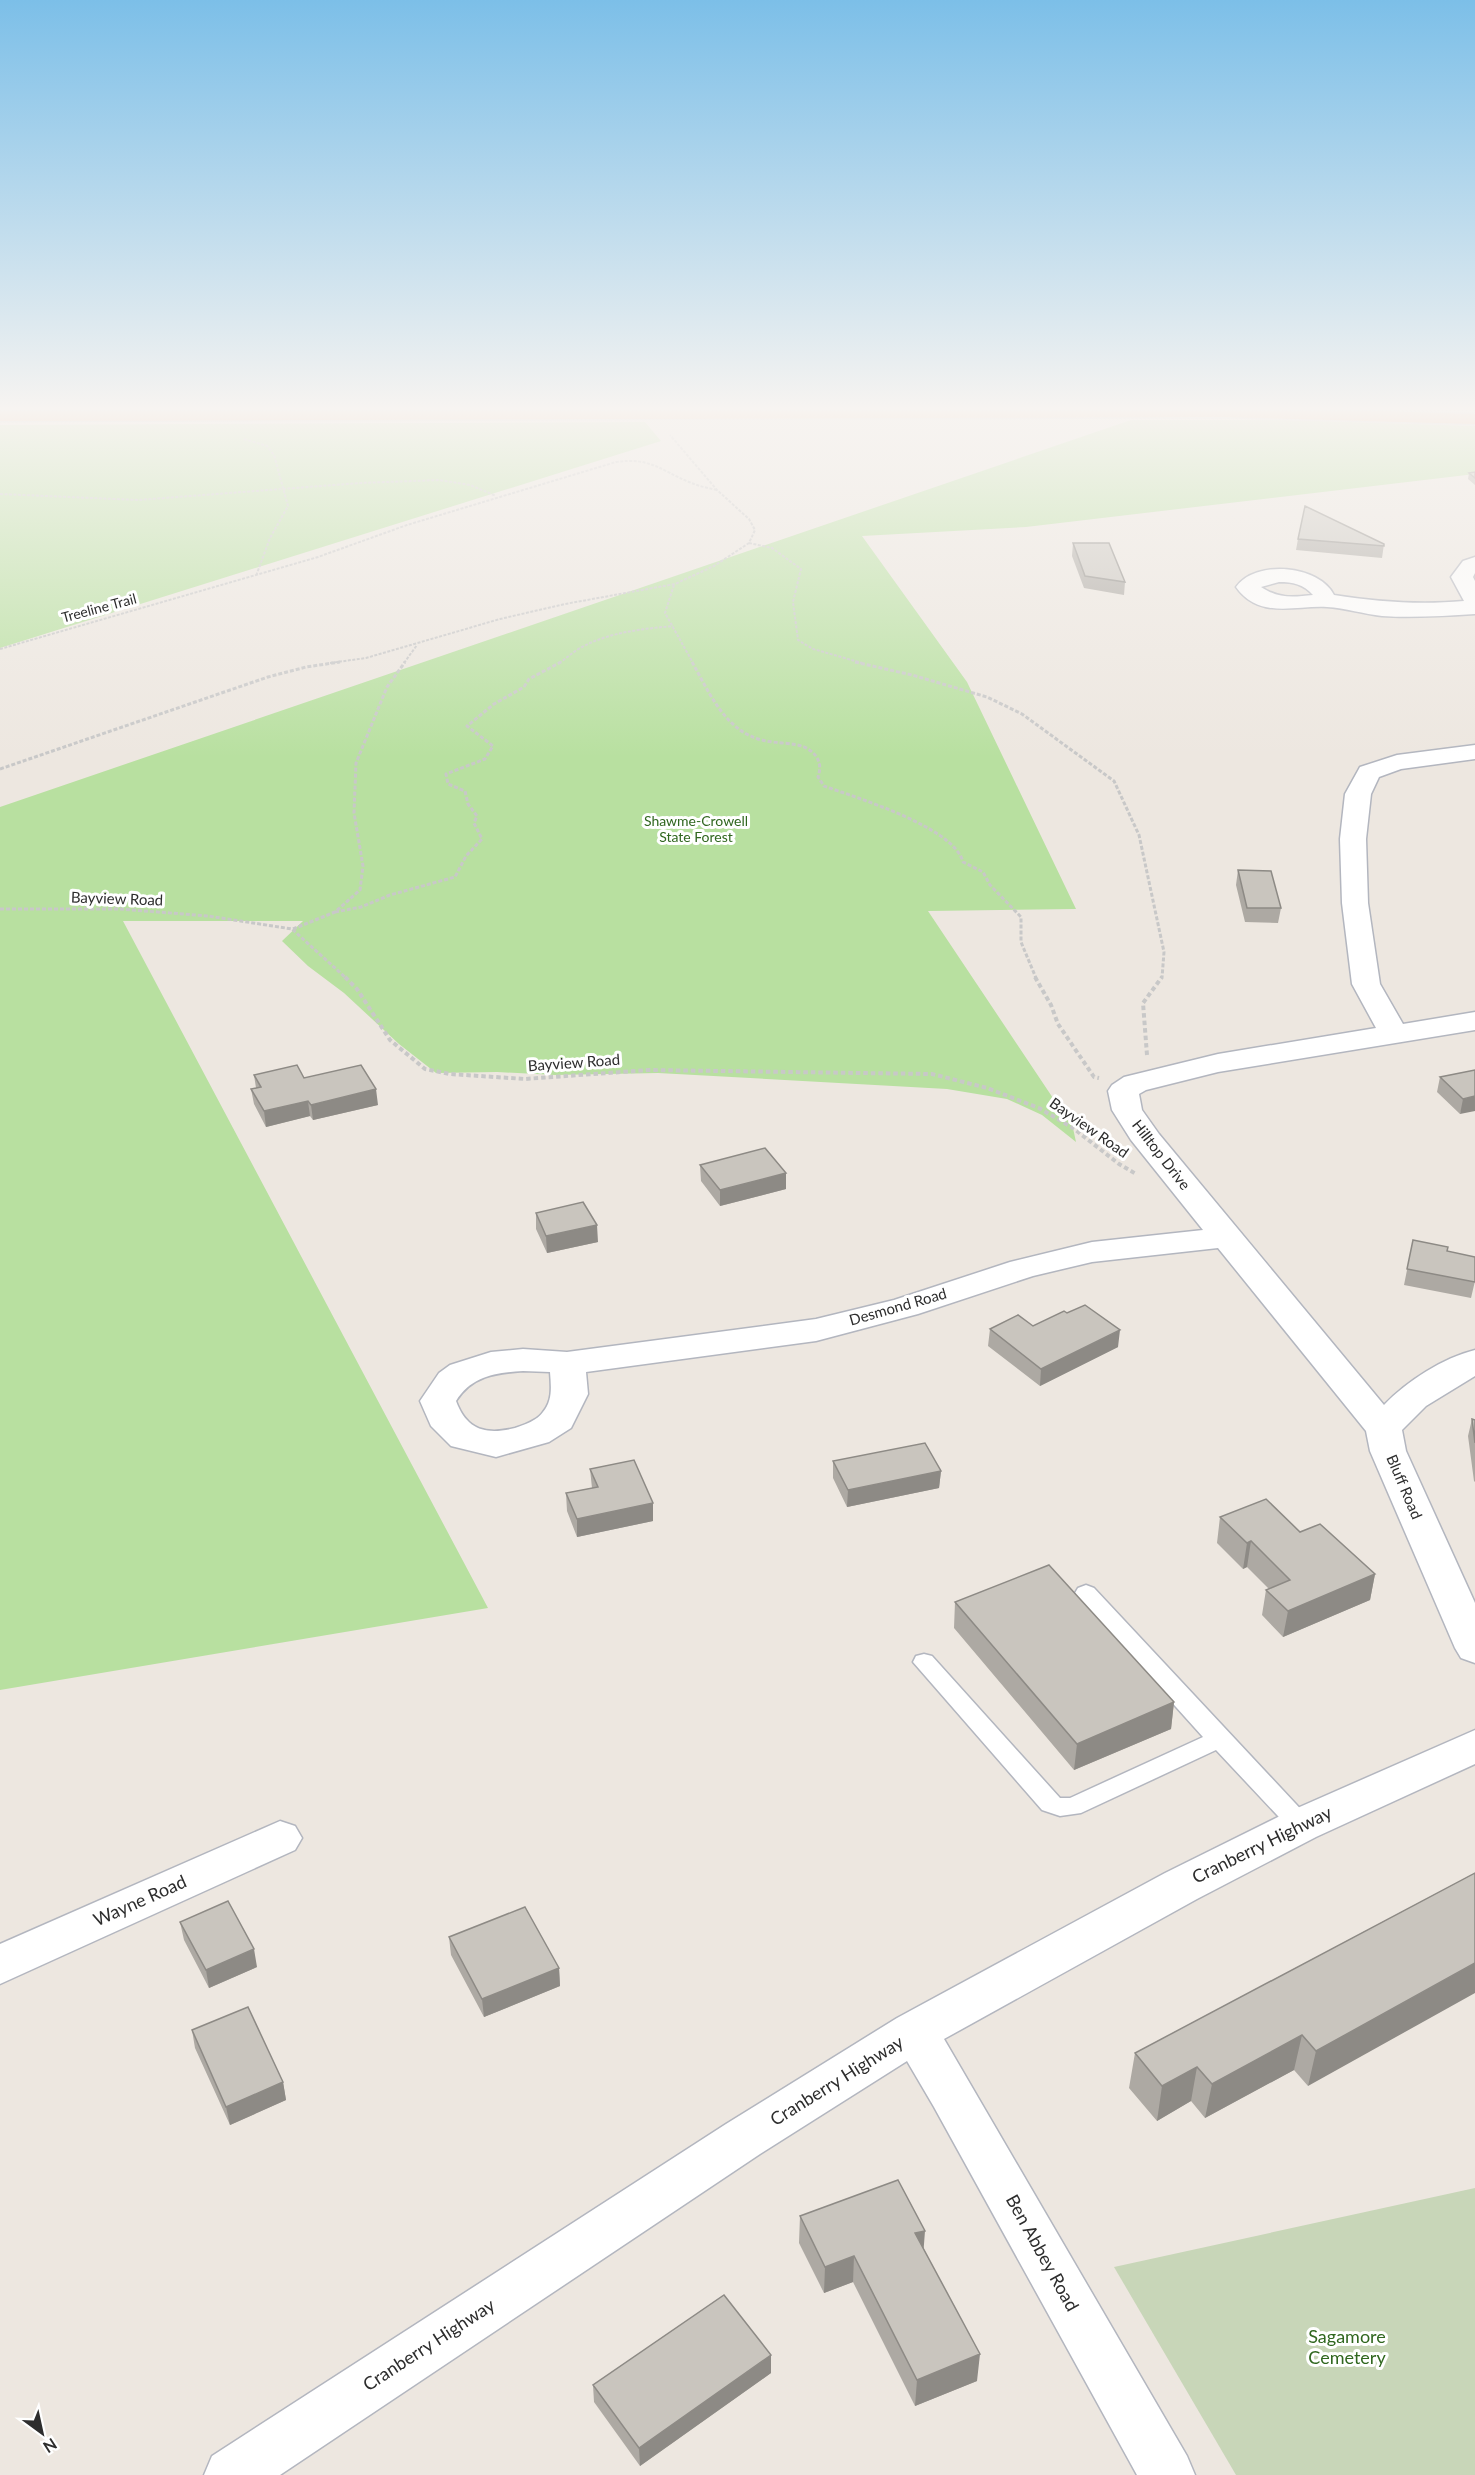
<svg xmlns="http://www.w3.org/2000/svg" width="1475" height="2475" font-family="Lato,sans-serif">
  <rect width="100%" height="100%" fill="#ede7e0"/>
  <path fill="#b8e0a0" d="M1131 420H1285L1475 426V474L1026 527 862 536 967 682 1076 909 928 911 1073 1128 1076 1142 1042 1115 1007 1099 947 1089 658 1073 555 1075 497 1072 436 1073 399 1044 344 993 308 966 282 941 303 921H123L488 1608 0 1690V807Z
    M645 422 661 441 0 648V425Z"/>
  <path fill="#c8d6b8" d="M1475 2188V2475H1236L1114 2267Z"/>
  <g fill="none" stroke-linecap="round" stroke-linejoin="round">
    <g stroke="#b3b6bf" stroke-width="3">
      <path id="lane" d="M1086 1585 1094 1588 1309 1818 1313 1825 1309 1832 1301 1834 1293 1832 1216 1750 1081 1813 1060 1816 1042 1810 913 1662 916 1656 924 1654 932 1656 1060 1798H1070L1203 1737 1078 1598 1075 1593 1078 1588Z"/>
    </g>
    <g stroke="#b3b6bf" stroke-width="3">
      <path id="street" d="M1475 557V573L1473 577 1475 581V614C1444 616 1413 618 1382 616 1364 614 1345 608 1327 607 1296 605 1259 620 1236 587 1256 559 1319 565 1334 595 1378 602 1420 605 1464 601L1451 577 1463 561ZM1279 582C1293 582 1303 584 1313 595 1293 597 1279 599 1261 587Z
        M1475 745V759L1401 769 1379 777 1371 794 1366 839 1368 903 1380 984 1403 1024 1475 1012V1030L1218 1072 1146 1090 1139 1094 1142 1110 1159 1134 1384 1405C1407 1381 1443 1358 1475 1350V1376L1426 1406 1402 1430 1406 1451 1475 1603V1663L1461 1658 1455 1648 1370 1451 1366 1431 1218 1248 1092 1262 1033 1276 918 1314 816 1341 586 1372 588 1394 571 1428 549 1442 496 1457 451 1446 431 1426 420 1401 439 1373 450 1365 491 1352 523 1349 567 1352 816 1319 894 1300 1010 1262 1092 1242 1203 1230 1131 1140 1112 1110 1108 1091 1112 1085 1124 1077 1218 1054 1376 1028 1352 984 1342 903 1340 839 1345 794 1360 767 1397 755ZM523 1371 550 1372C551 1386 553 1400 543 1412 538 1420 524 1425 515 1428 487 1435 467 1431 456 1401 472 1376 495 1373 523 1371Z
        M280 1821 295 1826 302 1838 295 1850 0 1984V1944Z"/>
    </g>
    <g stroke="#b3b6bf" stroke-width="3">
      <path id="secondary" d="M1475 1730V1764L1316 1837 1197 1899 944 2039 1187 2456 1195 2475H1137L934 2107 907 2061 760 2154 280 2475H204L212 2456 726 2124 897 2018 1165 1873 1286 1813Z"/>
    </g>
    <g stroke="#c8c8c8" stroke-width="3">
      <path id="highway" d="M0 411H1379L1475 414V424L1223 417 0 421Z"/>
    </g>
    <path stroke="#c8c8c8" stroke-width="2" stroke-dasharray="3 1.5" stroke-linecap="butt" d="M244 439 267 446 274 455 288 506 270 538 256 576
      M0 494 138 500 360 483 439 480 470 485 496 496
      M749 543 772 548 801 569 793 602 798 640 813 649 862 663
      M674 585 665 613 693 663
      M0 649 318 557 407 525 616 462C650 457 660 470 689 482 698 486 708 488 717 490
      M330 663 366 658 500 619 565 604 675 584 714 566 749 543 755 530 749 519 717 490 670 435
      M404 663 417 645
      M559 663C567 658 574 651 582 647 610 632 642 629 673 626"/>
    <path stroke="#c8c8c8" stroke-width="3" stroke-dasharray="4 2" stroke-linecap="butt" d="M692 662C709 692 725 731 762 740 776 744 797 742 808 749 819 756 822 765 818 777L824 786C857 798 954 827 963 862L983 872 990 885 1021 917V942L1036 978
      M855 662 912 675 987 697 1022 714 1114 781 1139 835 1164 952 1162 978
      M0 769 268 677 306 667 340 662
      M0 909H120L208 916 292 929 346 978
      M335 912 361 907 390 895 455 877 466 856 482 839 474 823 477 816 468 804 465 791 448 784 446 774 485 759 493 746 467 726 494 704 524 687 529 679 561 662
      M293 929 335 912 360 890 363 866 354 813 356 763 387 687 405 662"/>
    <path stroke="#c8c8c8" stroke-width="4" stroke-dasharray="4.5 3" stroke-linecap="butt" d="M345 977 357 989 390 1040 425 1069 450 1074 525 1079 649 1070 932 1074 987 1088 1039 1108 1073 1128 1119 1164 1136 1174
      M1035 977 1051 1005 1058 1024 1094 1077 1099 1078
      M1147 1055 1143 1003 1162 977"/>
    <use href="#lane" fill="#fff" fill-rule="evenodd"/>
    <use href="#street" fill="#fff" fill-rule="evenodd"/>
    <use href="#secondary" fill="#fff" fill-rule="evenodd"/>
    <use href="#highway" fill="#f69d63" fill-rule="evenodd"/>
  </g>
  <path fill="#ada9a3" d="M1475 472V485L1468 479 1469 473Z
    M1298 539 1384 544 1382 558 1296 550Z
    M1073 543 1125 582 1124 595 1084 588 1072 556Z
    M1238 870 1281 908 1278 923 1245 922 1236 885Z
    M1475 1070 1460 1114 1437 1092 1440 1077Z
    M254 1075 304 1078 378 1105 313 1120 310 1116 266 1127 254 1104 251 1089 256 1088Z
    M700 1165 786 1189 720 1206 701 1181Z
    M536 1213 598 1242 547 1253 536 1229Z
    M1413 1240 1447 1251 1475 1281 1471 1298 1404 1285Z
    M990 1329 1118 1347 1040 1386 988 1346Z
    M1472 1419 1475 1420V1482L1474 1481 1468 1436Z
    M833 1461 941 1471 939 1488 847 1507 833 1478Z
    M590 1469 653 1503V1521L577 1537 567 1511 566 1493 592 1488Z
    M1220 1517 1300 1532 1375 1574 1370 1600 1283 1637 1262 1615 1266 1590 1269 1589 1247 1567 1243 1569 1217 1543Z
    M955 1602 1174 1702 1171 1729 1074 1770 954 1628Z
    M1475 1873 1308 2086 1294 2070 1205 2118 1191 2101 1157 2121 1129 2088 1135 2053Z
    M180 1922 257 1967 209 1988 184 1940Z
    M449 1937 559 1968 560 1986 484 2017 451 1955Z
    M192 2030 283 2082 286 2100 230 2125 195 2048Z
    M800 2216 924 2249 977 2381 915 2406 853 2282 824 2293 799 2243Z
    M771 2373 640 2466 594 2402 593 2385Z"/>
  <path fill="#8d8a85" d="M376 1089 378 1105 313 1120 311 1105Z
    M1475 1096V1111L1460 1114 1463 1099Z
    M308 1101 310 1116 266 1127 264 1111Z
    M786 1173V1189L720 1206V1190Z
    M597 1225 598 1242 547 1253 546 1236Z
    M1120 1330 1118 1347 1040 1386 1041 1369Z
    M941 1471 939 1488 847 1507 848 1490Z
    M653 1503V1521L577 1537V1519Z
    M1251 1541 1247 1567 1243 1569 1247 1543Z
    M1375 1574 1370 1600 1283 1637 1288 1611Z
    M1174 1702 1171 1729 1074 1770 1077 1744Z
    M254 1949 257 1967 209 1988 206 1970Z
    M1475 1963V1993L1308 2086 1316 2051Z
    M559 1968 560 1986 484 2017 482 1999Z
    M1302 2035 1294 2070 1205 2118 1212 2084Z
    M1197 2067 1191 2101 1157 2121 1162 2086Z
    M283 2082 286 2100 230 2125 226 2107Z
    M925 2231 923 2257 915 2233Z
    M854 2256 853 2282 824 2293 825 2267Z
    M980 2354 977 2381 915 2406 917 2380Z
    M771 2355V2373L640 2466 639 2448Z"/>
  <path fill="#c9c5be" stroke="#8d8a85" stroke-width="1.5" d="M1475 472V478L1469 473Z
    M1305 506 1384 544V546L1298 539Z
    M1073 543H1109L1125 582 1085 576Z
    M1238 870 1271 871 1281 908H1247Z
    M297 1065 304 1078 361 1065 376 1089 311 1105 308 1101 264 1111 251 1089 261 1087 254 1075Z
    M1475 1070V1096L1463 1099 1440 1077Z
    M765 1148 786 1173 720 1190 700 1165Z
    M583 1202 597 1225 546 1236 536 1213Z
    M1413 1240 1448 1247 1447 1251 1475 1257V1282L1407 1269Z
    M1085 1305 1120 1330 1041 1369 990 1329 1018 1315 1033 1326 1064 1311 1067 1313Z
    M1472 1419 1475 1420V1443Z
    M925 1443 941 1471 848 1490 833 1461Z
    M634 1460 653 1503 577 1519 566 1493 598 1487 590 1469Z
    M1266 1499 1300 1532 1320 1524 1375 1574 1288 1611 1266 1590 1290 1580 1251 1541 1247 1543 1220 1517Z
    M1049 1565 1174 1702 1077 1744 955 1602Z
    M1475 1873V1963L1316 2051 1302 2035 1212 2084 1197 2067 1162 2086 1135 2053Z
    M228 1901 254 1949 206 1970 180 1922Z
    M525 1907 559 1968 482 1999 449 1937Z
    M248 2007 283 2082 226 2107 192 2030Z
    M898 2180 925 2231 915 2233 980 2354 917 2380 854 2256 825 2267 800 2216Z
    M724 2295 771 2355 639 2448 593 2385Z"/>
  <linearGradient id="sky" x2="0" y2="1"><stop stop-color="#7cbfe8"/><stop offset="0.54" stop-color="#f7f4f1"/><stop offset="1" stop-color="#f7f4f1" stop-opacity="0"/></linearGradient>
  <rect width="1475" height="757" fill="url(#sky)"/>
  <g text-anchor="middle" stroke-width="6" stroke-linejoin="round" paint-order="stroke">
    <g font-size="14" fill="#2d2d2d" stroke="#fff">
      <text transform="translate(99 608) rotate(-15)" y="5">Treeline Trail</text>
    </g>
    <g font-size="14" fill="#30671f" stroke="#fff">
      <text x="696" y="826">Shawme-Crowell<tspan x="696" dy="16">State Forest</tspan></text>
    </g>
    <g font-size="15" fill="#2d2d2d" stroke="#fff">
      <text transform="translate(117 899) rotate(2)" y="5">Bayview Road</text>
      <text transform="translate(574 1063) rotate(-4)" y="5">Bayview Road</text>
      <text transform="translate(1089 1128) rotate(35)" y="5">Bayview Road</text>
      <text transform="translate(1161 1155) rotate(52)" y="5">Hilltop Drive</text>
      <text transform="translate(898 1307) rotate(-16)" y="5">Desmond Road</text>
      <text transform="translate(1404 1487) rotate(67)" y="5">Bluff Road</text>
    </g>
    <g font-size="18" fill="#2d2d2d" stroke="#fff">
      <text transform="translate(1262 1845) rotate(-26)" y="6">Cranberry Highway</text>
      <text transform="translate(140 1901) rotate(-24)" y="6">Wayne Road</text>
      <text transform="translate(837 2081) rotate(-32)" y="6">Cranberry Highway</text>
      <text transform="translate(1042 2253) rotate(61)" y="6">Ben Abbey Road</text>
      <text transform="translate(429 2345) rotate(-33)" y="6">Cranberry Highway</text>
    </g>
    <g font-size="18" fill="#30671f" stroke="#fff">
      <text x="1347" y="2343">Sagamore<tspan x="1347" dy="21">Cemetery</tspan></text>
    </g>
  </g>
  <g transform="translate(42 2433) rotate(147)" stroke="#ffffff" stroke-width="4.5" paint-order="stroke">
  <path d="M0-4.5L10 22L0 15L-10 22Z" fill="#2d2d2d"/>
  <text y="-9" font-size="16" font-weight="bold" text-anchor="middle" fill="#2d2d2d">N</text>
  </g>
</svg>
